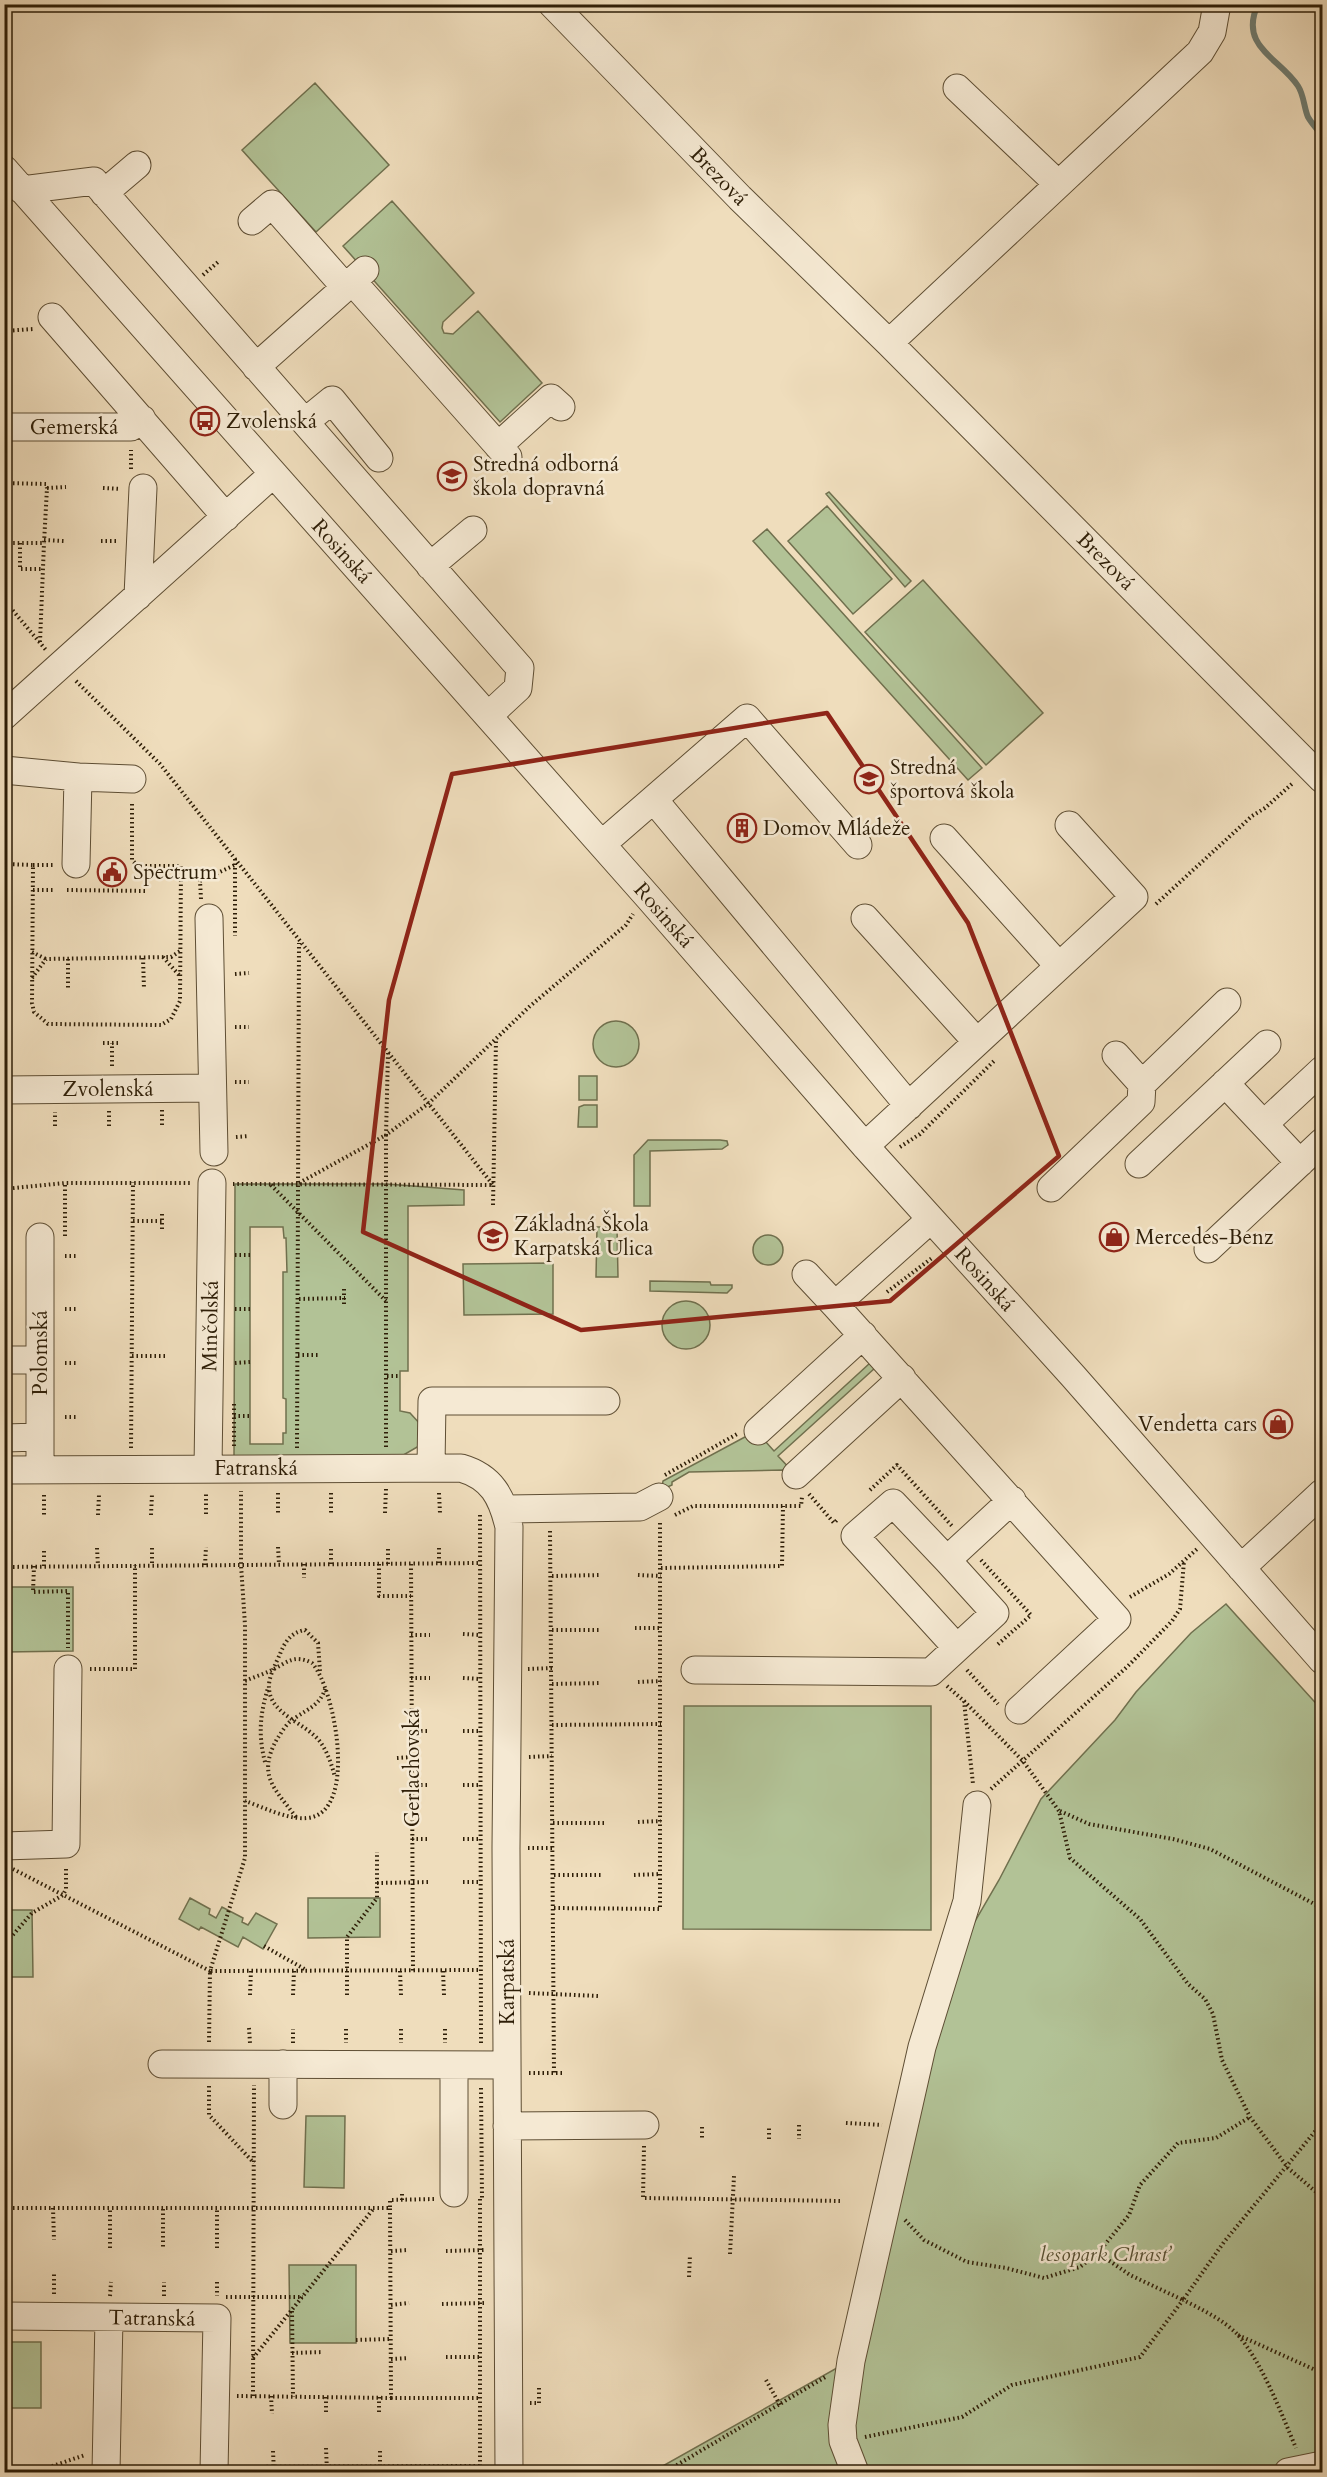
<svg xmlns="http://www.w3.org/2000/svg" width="1327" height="2477" font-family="Cardo,serif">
  <rect width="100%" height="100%" fill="#efddbc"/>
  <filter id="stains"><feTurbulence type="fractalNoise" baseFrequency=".00333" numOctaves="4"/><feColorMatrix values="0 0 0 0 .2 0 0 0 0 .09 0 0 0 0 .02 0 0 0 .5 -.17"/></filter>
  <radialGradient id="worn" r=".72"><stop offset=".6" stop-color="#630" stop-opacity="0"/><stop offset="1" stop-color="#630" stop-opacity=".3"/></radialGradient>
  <path fill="#b2c296" stroke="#70704e" stroke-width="1.5" fill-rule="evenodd" d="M315 83 389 165 316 232 242 150Z
    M392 201 474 293 443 322 442 328 444 333 453 334 478 311 542 383 500 422 343 246Z
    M829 492 911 581 905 587 826 494Z
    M827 506 892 579 853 614 788 541Z
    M767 529 982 768 968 780 753 541Z
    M923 580 1043 713 986 765 865 632Z
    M593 1044a23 23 0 1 1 46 0a23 23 0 1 1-46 0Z
    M579 1076H597V1100H579Z
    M584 1105H597V1127H578L579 1107Z
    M648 1140H720L727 1141 728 1145 722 1149 650 1151V1206H634V1155Z
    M235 1184H387L464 1190V1205L408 1206V1371H400V1411L410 1413 421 1425 419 1446 400 1457 234 1456ZM250 1227H283L284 1238H286L287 1272H283V1398L286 1399V1433H283V1444H250Z
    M597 1227H617L618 1277H596Z
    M753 1250a15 15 0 1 1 30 0a15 15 0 1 1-30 0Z
    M553 1263V1314L464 1315 463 1264Z
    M650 1281 710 1282 711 1285H732V1288L727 1293 650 1291Z
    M662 1325a24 24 0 1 1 48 0a24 24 0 1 1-48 0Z
    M870 1363 875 1368 778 1456 793 1472 788 1476 783 1470 689 1472 672 1482V1485L663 1489 662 1487 663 1481 756 1431 774 1451Z
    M5 1587H73V1651L5 1652Z
    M1226 1604 1322 1710V2472H652L837 2368 938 1985 999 1880 1041 1799 1115 1720 1136 1692 1191 1633Z
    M684 1706H931V1930L683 1929Z
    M190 1898 210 1909 209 1914 216 1918 222 1907 243 1918 242 1922 248 1925 256 1913 277 1924 263 1949 243 1937 238 1947 201 1927 199 1930 179 1919Z
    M308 1898H380V1937L308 1938Z
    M4 1910H32L33 1977H5Z
    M306 2116H345L344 2188 304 2187Z
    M289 2265H356V2343H290Z
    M5 2342H41V2408H5Z"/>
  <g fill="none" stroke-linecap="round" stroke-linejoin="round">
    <path stroke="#6f7c71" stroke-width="6" d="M1258 4C1238 47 1280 58 1298 86 1304 95 1304 108 1308 117 1312 124 1318 130 1322 136"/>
    <g stroke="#5e4e34" stroke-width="29">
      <path id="minor" d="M552 4 740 198 889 343 1322 779
        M957 88 1058 184
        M4 169 649 898 865 1146 1073 1376 1322 1660
        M22 190 94 181 520 668 518 688 489 715
        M104 193 137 165
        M252 221 272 204 345 287
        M352 281 508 457
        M52 317 226 517
        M889 343 1200 52 1212 32 1217 4
        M256 367 365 270
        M305 422 332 400 379 458
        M4 427H131L142 419
        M498 446 551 398 561 407
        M430 566 473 530
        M138 596 143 488
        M4 716 273 474
        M4 770 78 777 76 864
        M78 777 132 779
        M654 800 909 1106
        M944 838 1058 965
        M602 844 747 718 858 845
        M209 918 214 1152
        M865 918 977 1042
        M1225 1083 1300 1163
        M1142 1084 1227 1002
        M4 1090 212 1088
        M1264 1124 1322 1070
        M865 1146 1134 897 1069 825
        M1139 1164 1267 1044
        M1051 1188 1141 1102 1142 1084 1116 1055
        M931 1219 835 1305 1117 1619 1019 1710
        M40 1237V1470
        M1208 1249 1322 1142
        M806 1274 835 1305
        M4 1360H40
        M758 1431 863 1335
        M4 1438 40 1437
        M431 1467 432 1401H606
        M208 1469 212 1183
        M4 1470 461 1468C492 1477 502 1497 509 1527L506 1848 509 2472
        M796 1475 902 1378
        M505 1509 640 1507 659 1497
        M947 1560 893 1503 855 1536 957 1648
        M1241 1568 1322 1493
        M695 1670 931 1672 995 1613 947 1560 1012 1500
        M4 1846 66 1844 68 1669
        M162 2064 507 2065
        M283 2105V2064
        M507 2126 645 2125
        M454 2193V2065
        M4 2316 217 2318 214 2472
        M106 2472 109 2317
        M855 2472 843 2441 842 2425 851 2361 922 2047 967 1901 977 1805
        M1288 2472 1322 2465"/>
    </g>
    <path stroke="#2e1e07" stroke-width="4" stroke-dasharray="1.5 3" stroke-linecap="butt" d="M203 275 218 262
      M4 331 33 329
      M131 469V450
      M4 483 46 484 47 488 44 543H4
      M47 488 66 487
      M103 488 121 489
      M44 540 64 541
      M101 541H117
      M20 543V569H43
      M4 600 46 650
      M40 642 44 543
      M76 681 160 764 493 1185 233 1184
      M235 859V936
      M4 864 33 865 32 1003 34 1012 48 1024 161 1025 171 1019 180 1001 181 866H138L132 860V801
      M33 865H53
      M33 890H54
      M67 890 147 891
      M201 899 200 881 235 865
      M1156 904 1252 816 1265 808 1294 782
      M32 952 46 959
      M163 957 179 975
      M143 958 144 989
      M68 959V989
      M235 974 249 973
      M32 978 46 959 171 957 180 951
      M235 1027H249
      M103 1043H121
      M112 1066V1043
      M235 1082H249
      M162 1110V1126
      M55 1126V1112
      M109 1126V1110
      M236 1137 249 1136
      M900 1147 920 1134 994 1061
      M299 1183 386 1135 388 1053
      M271 1185 386 1301
      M4 1189 65 1183H190
      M493 1205 496 1040
      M133 1221H162
      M162 1229V1212
      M65 1236V1183
      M235 1255H250
      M65 1256H78
      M344 1289V1307
      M887 1292 932 1258
      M299 1299 345 1298
      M65 1309H78
      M235 1309H250
      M298 1355H319
      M132 1356H166
      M65 1363H78
      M235 1363 250 1362
      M387 1376H400
      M234 1416H249
      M65 1417H78
      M234 1446V1403
      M386 1447V1135L429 1103 529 1007 626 925 633 914
      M131 1448 133 1182
      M297 1448 299 943
      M665 1475 737 1434
      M870 1490 897 1465 952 1526
      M278 1493V1514
      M331 1493V1514
      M439 1493 440 1513
      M809 1494 834 1523 838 1519
      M44 1495V1515
      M385 1513 386 1489
      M206 1514V1494
      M98 1515 99 1495
      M151 1515 152 1494
      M480 1515 481 2044
      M675 1515 693 1506H801L802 1497
      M550 1531 554 2073
      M278 1547 279 1564
      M97 1548 98 1566
      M152 1548V1565
      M981 1560 1031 1615 996 1646
      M439 1563V1547
      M304 1564V1578
      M331 1564V1547
      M379 1564V1596H411
      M388 1564V1547
      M411 1564 413 1972
      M205 1565 206 1547
      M34 1566 33 1592 68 1591V1648
      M44 1566V1548
      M4 1567 480 1563
      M661 1568 782 1566 783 1506
      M638 1575 661 1576
      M552 1576 601 1575
      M1130 1597 1169 1574 1197 1549
      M635 1628H661
      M552 1630H601
      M463 1634 480 1635
      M411 1635H430
      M90 1669H135V1565
      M528 1669 552 1668
      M967 1670 998 1704
      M320 1671 318 1643 305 1630C292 1632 285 1641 280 1654 276 1663 268 1678 269 1688 270 1715 307 1723 321 1743 328 1753 332 1766 335 1777
      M411 1678H430
      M463 1678 480 1679
      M245 1681C254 1677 264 1674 272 1670 288 1662 294 1654 312 1663 335 1688 359 1814 307 1818 288 1820 263 1807 245 1801
      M638 1682 661 1681
      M552 1684 601 1683
      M947 1686 964 1701 973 1784
      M964 1701 1023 1761 1059 1811 1070 1858 1140 1919 1188 1984 1205 1999 1213 2014 1222 2060 1250 2117 1288 2168 1322 2197
      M552 1725 661 1724
      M412 1731H430
      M463 1731H480
      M529 1757 552 1756
      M397 1758 412 1757
      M265 1762C258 1735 260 1714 268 1688
      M412 1785H430
      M463 1785H480
      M991 1789 1128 1666 1172 1621 1180 1609 1184 1561
      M1060 1811 1089 1824 1173 1839 1210 1849 1322 1908
      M296 1817C274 1788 257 1775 277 1739 282 1732 287 1722 295 1718 309 1708 321 1705 326 1686
      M638 1822 661 1821
      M553 1823H605
      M412 1839H430
      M463 1839H480
      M528 1848H554
      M13 1869 210 1971 245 1858V1625L241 1565V1491
      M554 1875H601
      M634 1875 661 1874
      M463 1882H480
      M377 1883 430 1882
      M554 1908 660 1909V1521
      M4 1945 32 1913 63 1895 66 1889V1867
      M264 1946 306 1970
      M400 1971 401 1995
      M443 1971 444 1995
      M4 1991H8V2044H4
      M529 1993 598 1996
      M250 1995 251 1970
      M293 1995 294 1971
      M347 1995V1937L377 1898V1852
      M249 2028 250 2043
      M346 2029V2043
      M401 2029V2043
      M445 2029V2043
      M209 2042 210 1971 481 1970
      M293 2043V2029
      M529 2073H563
      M209 2086V2115L254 2163
      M481 2088 482 2199
      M846 2123 882 2125
      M799 2125V2139
      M702 2127V2139
      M769 2139V2126
      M644 2146 643 2198 841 2201
      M480 2199V2472
      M402 2200V2193
      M4 2208H390V2200L434 2199
      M53 2208 54 2240
      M163 2209V2248
      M905 2220 924 2240 967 2262 1006 2268 1044 2278 1080 2267 1098 2253 1129 2215 1140 2185 1178 2143 1216 2138 1250 2117
      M110 2248V2209
      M217 2248V2209
      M391 2251 408 2250
      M446 2251 484 2250
      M1098 2253 1130 2275 1183 2300 1224 2242 1322 2123
      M730 2254 734 2176
      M689 2277 690 2255
      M217 2282V2296
      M54 2294V2273
      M110 2296 111 2282
      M164 2296V2282
      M226 2297H303
      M442 2304 484 2303
      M391 2305 409 2303
      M292 2311 293 2397
      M1238 2335 1322 2373
      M356 2340 391 2339
      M292 2353 323 2352
      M446 2357H482
      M253 2358 374 2208
      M391 2359 409 2358
      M766 2380 780 2405
      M237 2396 391 2398 390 2208
      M253 2396 254 2085
      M271 2396 272 2414
      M326 2397V2414
      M379 2397V2414
      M391 2398H481
      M530 2403H539V2386
      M865 2437 962 2417 1012 2385 1140 2357 1183 2300C1201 2309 1224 2320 1238 2335 1263 2364 1281 2413 1296 2448
      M326 2448 327 2472
      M273 2451 274 2472
      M380 2451V2472
      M235 2467 480 2466
      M35 2472 85 2455
      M665 2472 827 2376"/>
    <use href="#minor" stroke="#f5e9d3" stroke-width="27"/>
  </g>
  <path fill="none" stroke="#8f2418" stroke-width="4.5" stroke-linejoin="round" d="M827 713 968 923 1059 1156 890 1301 581 1330 363 1232 389 1000 452 774Z"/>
  <defs>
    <g id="bus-ring" transform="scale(1.5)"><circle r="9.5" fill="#f5e9d3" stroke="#8f2418" stroke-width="1.5"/><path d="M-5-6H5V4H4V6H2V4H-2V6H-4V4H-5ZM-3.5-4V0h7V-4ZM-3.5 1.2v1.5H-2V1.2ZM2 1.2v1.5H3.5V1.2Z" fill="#8f2418"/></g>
    <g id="school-ring" transform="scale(1.5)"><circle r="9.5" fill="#f5e9d3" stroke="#8f2418" stroke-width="1.5"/><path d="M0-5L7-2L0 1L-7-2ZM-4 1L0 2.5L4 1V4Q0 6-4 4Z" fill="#8f2418"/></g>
    <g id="building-ring" transform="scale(1.5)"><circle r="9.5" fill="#f5e9d3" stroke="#8f2418" stroke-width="1.5"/><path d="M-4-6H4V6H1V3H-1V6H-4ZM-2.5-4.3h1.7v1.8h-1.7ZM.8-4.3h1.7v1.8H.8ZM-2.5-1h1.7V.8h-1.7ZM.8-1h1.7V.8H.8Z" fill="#8f2418"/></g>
    <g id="civic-ring" transform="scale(1.5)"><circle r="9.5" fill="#f5e9d3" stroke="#8f2418" stroke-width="1.5"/><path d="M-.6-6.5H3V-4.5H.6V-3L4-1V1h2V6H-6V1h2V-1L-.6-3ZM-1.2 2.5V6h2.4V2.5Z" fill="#8f2418"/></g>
    <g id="shop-ring" transform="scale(1.5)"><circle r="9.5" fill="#f5e9d3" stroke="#8f2418" stroke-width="1.5"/><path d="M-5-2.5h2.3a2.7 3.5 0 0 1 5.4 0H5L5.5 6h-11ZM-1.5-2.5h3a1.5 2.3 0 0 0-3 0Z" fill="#8f2418"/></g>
  </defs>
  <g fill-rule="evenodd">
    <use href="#bus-ring" x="205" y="421"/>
    <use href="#school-ring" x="452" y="476"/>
    <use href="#school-ring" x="869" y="779"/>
    <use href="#building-ring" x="742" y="828"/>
    <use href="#civic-ring" x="112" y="872"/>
    <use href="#school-ring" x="493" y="1236"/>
    <use href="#shop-ring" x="1114" y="1237"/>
    <use href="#shop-ring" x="1278" y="1424"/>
  </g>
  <g text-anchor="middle" stroke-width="5" stroke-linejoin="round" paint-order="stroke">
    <g font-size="21" fill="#2e1e07" stroke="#f5e9d3">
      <text transform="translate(719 176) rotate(46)" y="7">Brezová</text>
      <text x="74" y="434">Gemerská</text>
      <text transform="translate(342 551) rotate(48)" y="7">Rosinská</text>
      <text transform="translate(1106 561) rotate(45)" y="7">Brezová</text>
      <text transform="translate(664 915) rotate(49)" y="7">Rosinská</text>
      <text x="108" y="1096">Zvolenská</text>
      <text transform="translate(985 1279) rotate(48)" y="7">Rosinská</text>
      <text transform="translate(210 1326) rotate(-89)" y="7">Minčolská</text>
      <text transform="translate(40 1353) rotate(-90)" y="7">Polomská</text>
      <text x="256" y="1475">Fatranská</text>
      <text transform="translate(412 1768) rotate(-90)" y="7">Gerlachovská</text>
      <text transform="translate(507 1982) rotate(-90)" y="7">Karpatská</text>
      <text transform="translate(152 2318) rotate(1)" y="7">Tatranská</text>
    </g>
    <g font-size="21" fill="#2e1e07" stroke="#f5e9d3" text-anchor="start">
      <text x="226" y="428">Zvolenská</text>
      <text x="473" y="471">Stredná odborná<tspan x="473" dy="24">škola dopravná</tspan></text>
      <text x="890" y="774">Stredná<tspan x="890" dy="24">športová škola</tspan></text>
      <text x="763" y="835">Domov Mládeže</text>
      <text x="133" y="879">Spectrum</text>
      <text x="514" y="1231">Základná Škola<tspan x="514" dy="24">Karpatská Ulica</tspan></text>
      <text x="1135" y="1244">Mercedes-Benz</text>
      <text x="1257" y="1431" text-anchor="end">Vendetta cars</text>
    </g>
    <g font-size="21" font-style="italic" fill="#564f32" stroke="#f5e9d3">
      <text x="1105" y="2261">lesopark Chrasť</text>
    </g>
  </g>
  <rect width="1327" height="2477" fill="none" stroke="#efddbc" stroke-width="24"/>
  <rect x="6" y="6" width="1315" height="2465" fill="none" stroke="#2e1e07" stroke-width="3"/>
  <rect x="12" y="12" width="1303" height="2453" fill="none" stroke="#2e1e07" stroke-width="1.5"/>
  <rect width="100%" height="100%" filter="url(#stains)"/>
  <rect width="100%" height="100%" fill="url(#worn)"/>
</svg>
